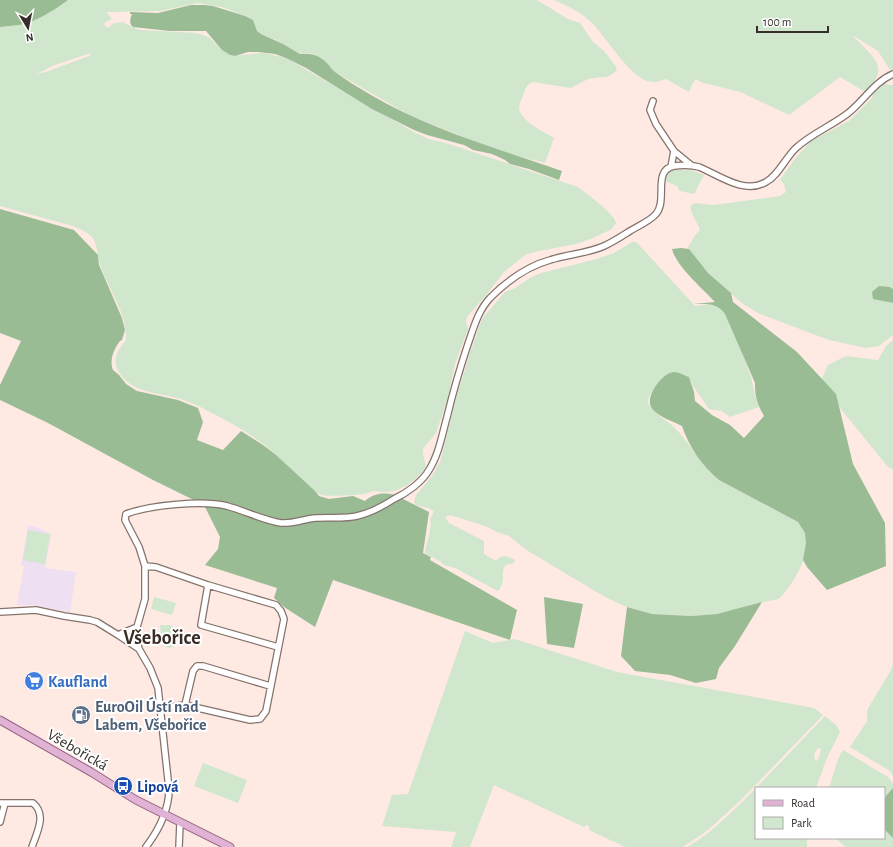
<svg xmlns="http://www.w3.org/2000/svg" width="893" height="847" font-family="'Alegreya Sans',sans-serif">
  <rect width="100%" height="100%" fill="#feeae2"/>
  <path fill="#eedff2" d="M28 525 39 528 51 534 45 568 76 572 70 612 32 605H17L24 566 21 565Z"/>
  <path fill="#d0e6cd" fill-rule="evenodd" d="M68 0H537L568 19 580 23 593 42 604 51 615 65 617 70C605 81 603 75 589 79 583 81 577 85 571 88L533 82C526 84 525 90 523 96 521 100 519 104 519 108 520 121 544 132 554 138L545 163 498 151 411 116 333 71 326 62 309 53H299L276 40 261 34 257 31 245 16 222 7 197 3 160 11 108 12 107 13 112 19 105 22 104 25 108 28 114 23 123 22 132 27 140 30 196 33 206 36 210 38 222 50 232 56 263 53 286 58 414 132 428 139 446 143 578 187C586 193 615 214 616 223L612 229 593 238 576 244 534 252 525 255 504 272 486 295 467 317 466 322 468 329 455 364 447 401 436 433 423 449V454L426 466C421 476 409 485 399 489 395 491 388 492 384 492 381 492 378 491 375 491 371 491 368 494 364 494 357 495 327 497 322 495 309 491 284 461 272 451 253 435 230 422 208 411 199 406 188 401 177 398 158 393 132 392 120 374 111 361 117 351 126 340 128 313 107 288 100 264 97 255 98 245 92 237 87 232 80 229 73 226L0 206V27L20 25 43 15ZM91 53 89 56 46 72 36 74 45 70 52 66Z
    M554 0H893V70H890L878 51 852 35C871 56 893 66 865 92L840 77 789 115 740 92 701 82 696 79 693 83 689 92 666 79C661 80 657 83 652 82 630 80 607 37 591 22 581 12 567 6 554 0Z
    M885 83 888 85H893V289L890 287 883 301 893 303V335L879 346 866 348 829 340 760 314 743 304 708 273 690 252 688 247 694 237 700 230C698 221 689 215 691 205L695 203 714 205 780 196 786 192 784 184 780 180 794 160 811 141 849 121 872 98 873 92Z
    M672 170H690L704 175 694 194 680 191 677 186 665 181C665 175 666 173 672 170Z
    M632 242H636L641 247 695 306 710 304 721 307 733 329 751 377 755 396 759 407 730 417 722 411 709 409 693 386 689 377 674 372C666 379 648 390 648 402 649 410 669 422 675 428 691 444 700 465 719 480L798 522C801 525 803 529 805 532 812 554 793 585 779 599L753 604 735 610 717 614 691 616 652 614 624 606 605 597 525 549 509 536 497 532 485 526 450 515 445 517 449 523 484 541V554L494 560H497C503 553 509 557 515 560L513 564H508L504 567C501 578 506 581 498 591L455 568 444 565 441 562 425 553C426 544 433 526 430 520L434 511 428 508 416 505 414 502 416 495 432 476 440 462 457 395 471 350 482 319 487 313 505 292 515 288 530 278 541 273 593 260 614 253Z
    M893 340V388L892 389 893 391V395L892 396 893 397V470L887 466 820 383 828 365 846 356 878 360 886 346Z
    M28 530 50 534 45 564 23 560Z
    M154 597 176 603 172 615 151 609Z
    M160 625H170L177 630 178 640 177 645 169 648 162 645Z
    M465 631 493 643 515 639 617 672 814 708 823 715 741 800 708 830 683 847H625L589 830V826L587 825 584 827 494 785 470 847H451L456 832 382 826 392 795 408 794Z
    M893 664V776L890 771 850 747 867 721V710L891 670Z
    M825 716 836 725 840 732 827 758 816 788H756ZM820 748 821 750 818 760 816 761 814 758 815 752 817 749Z
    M843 750 888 777 893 784V788L886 796 884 803V788H829L838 759Z
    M203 763 247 780 238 803 194 786Z
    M756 788V838H807V847H687C711 834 737 807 756 788Z
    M884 829 893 838V847H845L836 838H884Z"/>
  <path fill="#9abc95" d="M0 0H68C56 9 34 23 19 25 13 26 6 26 0 27Z
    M191 5H205L213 6 245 16 253 20 257 31 261 34 283 44 300 54C310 53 319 55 327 63 330 66 332 70 335 72 346 80 359 88 371 95 431 130 496 148 562 171L559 180 529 169 510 164 505 160 492 154 473 150 464 145 427 135 414 130 372 109 306 68 286 58 275 54 258 52H248L235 56 230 55 222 50 206 31H170L133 27C129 24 130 19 132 14H130V12L158 13Z
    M0 209 74 230 98 255 99 265 122 318 125 330 122 340 120 341C114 349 109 360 113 370L119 375 126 384 137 391 178 400 198 408 203 422 197 440 223 450 241 431 263 445 275 454 316 492 319 496 329 499 353 496 365 501C377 490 391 493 404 498L403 499 429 512 423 553 431 557 430 560 517 610 510 640 333 580 315 627 284 607 274 598 277 588 205 565 218 549 220 537 204 505 153 480 48 423 0 400V385L21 341 0 333Z
    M681 248 689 249 708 273 731 293 733 302 797 352 836 394 853 464 885 523 886 566 827 590 807 567 803 560 806 543 805 533 798 522 719 480C702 466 689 447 682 426 673 421 657 417 651 407 645 396 663 372 674 372 678 372 684 375 689 377L694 392 695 401 712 415 730 425 744 438 764 416C757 403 755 398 755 383L725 314C717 302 706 304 693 304L715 302C703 289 676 266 672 249Z
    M879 286 890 287 893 289V303L873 299 872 292Z
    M544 597 583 604 574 648 547 644Z
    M762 602 735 646 719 668 716 679 696 683 670 675 635 671 621 656 627 607 652 614 691 616 717 614Z
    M893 788V838L884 829V803L886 796Z"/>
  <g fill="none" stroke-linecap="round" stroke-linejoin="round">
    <g stroke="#84736c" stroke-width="8">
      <path id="minor" d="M653 101 650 110 656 124 674 151 671 167
        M674 151 691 165
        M145 566 156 567 208 585 276 605 281 611 284 619 266 711 260 719 250 720 185 705 161 708
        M208 585 201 625 278 647
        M0 612 36 610 64 616 90 620 97 622 118 635 137 627
        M118 635 139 649
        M185 705 193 671 197 666H203L270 686
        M0 803H33C47 815 37 832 32 847
        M0 822 5 803
        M146 847C158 831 169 810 169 789L158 688 150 668 139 649 137 640V627L145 599V566L139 547 125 520 126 514C150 505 203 500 227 506 245 511 263 520 281 523 293 524 304 519 316 518 330 517 344 519 357 516 370 513 383 506 394 499 407 493 422 482 429 470 439 454 442 435 447 417 453 392 460 368 468 344 474 327 478 311 490 298 506 282 528 266 550 260 568 254 586 254 604 246 613 242 622 236 630 231 638 226 650 221 656 214 668 200 652 170 674 166 682 165 692 165 699 167 719 175 744 195 766 182 778 176 786 157 796 148 811 134 831 126 847 114 863 102 874 82 893 74
        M179 847 180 823"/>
    </g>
    <g stroke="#966385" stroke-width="9">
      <path id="major" d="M0 720 91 772 136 800 230 847"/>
    </g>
    <use href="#minor" stroke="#fff" stroke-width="5.5"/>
    <use href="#major" stroke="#e0b2d3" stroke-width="7"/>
  </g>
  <defs>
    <g id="supermarket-disc" transform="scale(1)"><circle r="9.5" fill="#3f7fe0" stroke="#fff"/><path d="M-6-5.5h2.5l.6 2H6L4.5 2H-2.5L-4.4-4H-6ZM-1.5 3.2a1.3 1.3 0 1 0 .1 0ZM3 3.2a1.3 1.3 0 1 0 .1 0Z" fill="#fff"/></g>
    <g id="fuel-disc" transform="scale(1)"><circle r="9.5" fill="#5c6f8a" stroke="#fff"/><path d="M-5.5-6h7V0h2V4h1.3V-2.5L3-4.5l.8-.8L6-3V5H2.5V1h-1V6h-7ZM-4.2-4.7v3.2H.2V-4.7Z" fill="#fff"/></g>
    <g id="bus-disc" transform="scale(1)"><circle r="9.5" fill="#1a4fb4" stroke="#fff"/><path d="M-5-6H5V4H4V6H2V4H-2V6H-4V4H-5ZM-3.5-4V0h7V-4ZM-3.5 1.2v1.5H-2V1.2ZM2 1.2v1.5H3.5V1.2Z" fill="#fff"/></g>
  </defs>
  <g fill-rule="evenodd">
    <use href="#supermarket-disc" x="34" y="681"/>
    <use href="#fuel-disc" x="81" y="715"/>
    <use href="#bus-disc" x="123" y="786"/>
  </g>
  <g text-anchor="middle" stroke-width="4" stroke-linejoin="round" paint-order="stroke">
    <g font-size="16" font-weight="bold" fill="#366cbe" stroke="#fff" text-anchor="start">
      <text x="48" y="687">Kaufland</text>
    </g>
    <g font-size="16" font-weight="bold" fill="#4e5e75" stroke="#fff" text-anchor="start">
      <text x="95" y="712">EuroOil Ústí nad<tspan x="95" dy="18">Labem, Všebořice</tspan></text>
    </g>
    <g font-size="16" fill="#352e2b" stroke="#fff">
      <text transform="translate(78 749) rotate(30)" y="6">Všebořická</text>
    </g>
    <g font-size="16" font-weight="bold" fill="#164399" stroke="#fff" text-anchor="start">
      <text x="137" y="792">Lipová</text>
    </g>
    <g font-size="20" font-weight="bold" fill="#3a2c25" stroke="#fff">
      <text x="162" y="644">Všebořice</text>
    </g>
  </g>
  <rect x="755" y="787" width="130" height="52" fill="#ffffff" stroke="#aeabaa"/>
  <rect x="763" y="800" width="20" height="6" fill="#e0b2d3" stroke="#aeabaa"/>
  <text x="791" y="807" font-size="12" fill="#352e2b">Road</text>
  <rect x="763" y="817" width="20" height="12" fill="#d0e6cd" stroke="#aeabaa"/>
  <text x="791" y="827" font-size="12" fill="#352e2b">Park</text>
  <g transform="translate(28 28) rotate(170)" stroke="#ffffff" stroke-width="3" paint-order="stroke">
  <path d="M0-3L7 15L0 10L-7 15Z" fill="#352e2b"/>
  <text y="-6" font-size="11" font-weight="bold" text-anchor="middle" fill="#352e2b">N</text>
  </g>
  <path d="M757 26v6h71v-6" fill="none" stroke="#352e2b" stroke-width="2"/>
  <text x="763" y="26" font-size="12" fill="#352e2b" stroke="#ffffff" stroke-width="3" paint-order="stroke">100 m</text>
</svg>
